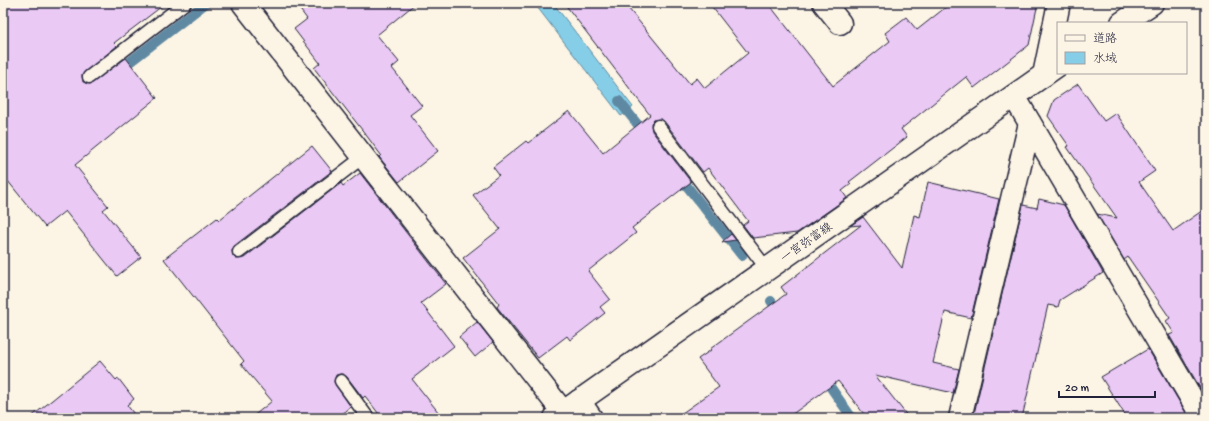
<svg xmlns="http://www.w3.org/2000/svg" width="1209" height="421" font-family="'Gochi Hand','Klee One',sans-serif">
  <rect width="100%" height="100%" fill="#fcf5e5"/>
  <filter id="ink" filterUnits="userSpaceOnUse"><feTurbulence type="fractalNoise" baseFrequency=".025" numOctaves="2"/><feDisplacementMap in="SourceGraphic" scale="8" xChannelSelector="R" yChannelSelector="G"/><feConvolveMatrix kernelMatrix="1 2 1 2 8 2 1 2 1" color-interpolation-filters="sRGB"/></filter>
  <g filter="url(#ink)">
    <path fill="#86cee7" stroke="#5e89a2" d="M534 3H553L633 107 621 116Z"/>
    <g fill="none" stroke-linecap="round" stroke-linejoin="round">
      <path stroke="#5e89a2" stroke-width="10" d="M118 71 206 3
        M619 101 646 135
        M679 176 742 256
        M771 301 780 314
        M822 375 852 418"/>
    </g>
    <path fill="#eac9f5" stroke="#22223b" d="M3 3H166L114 43 117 46 82 75 83 82 90 84 126 58 157 98 75 165 108 206 103 210 141 257 117 276 65 211 45 227 3 175Z
      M295 3H416L377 35 399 62 392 68 422 106 410 115 438 151 399 182 379 157 381 155 366 135 314 68 320 63 294 29 307 19Z
      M564 3H624L690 84 697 78 705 88 748 53 709 3H768L833 86 890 41 885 33 906 17 917 30 951 3H1038L1029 45 974 88 966 77 901 129 907 137 849 182 851 184 842 191 847 198 797 233 753 238 743 225 748 221 708 168 703 172 664 121 661 119 654 120 651 123 652 131 691 182 632 228 636 233 588 271 610 299 600 307 605 313 570 340 567 336 538 358 497 307 499 304 463 258 500 229 473 195 499 175 493 167 526 141 528 143 569 111 603 153 650 115Z
      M1078 84 1104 121 1116 113 1155 171 1139 182 1173 231 1206 208V398L1169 335 1174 333 1166 321 1170 318 1128 257 1124 260 1097 214 1117 218 1067 147 1069 146 1048 116 1054 100Z
      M312 146 332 171 234 246 232 250 233 256 236 259 244 258 341 183 343 186 360 173 446 284 421 303 454 346 412 379 443 418H382L365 396 363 398 347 377 341 374 336 375 334 382 351 407 337 418H251L272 401 241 364 244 361 164 259 217 218 219 220Z
      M928 182 999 199 971 318 945 312 933 363 959 369 953 393 875 375 909 418H867L838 381 787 418H675L719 387 698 359 711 350 710 349 786 294 781 287 861 225 850 226 863 217 902 268 914 215 920 217Z
      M1039 199 1064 205 1103 273 1060 300 1058 307 1048 305 1022 418H973L1023 205 1037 208Z
      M731 234 736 240 722 242Z
      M477 322 493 342 475 357 459 337Z
      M1148 349 1189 418H1127L1101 377Z
      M100 361 116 380 118 378 134 399 127 405 137 418H30Z"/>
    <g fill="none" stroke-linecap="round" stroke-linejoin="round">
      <g stroke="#22223b" stroke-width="15">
        <path id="service" d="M89 77 185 3
          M658 126 767 269
          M239 252 363 157
          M341 381 368 418"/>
      </g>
      <g stroke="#22223b" stroke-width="25">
        <path id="minor" d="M243 3 563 412
          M824 3 840 23
          M1044 75 1059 3
          M1014 96 1203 418
          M579 401 591 418
          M960 418 1030 123"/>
      </g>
      <g stroke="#22223b" stroke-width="25">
        <path id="secondary" d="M1122 23 1152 3
          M555 418 1058 65"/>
      </g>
      <use href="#service" stroke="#fcf5e5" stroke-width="12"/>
      <use href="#minor" stroke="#fcf5e5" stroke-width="22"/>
      <use href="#secondary" stroke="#fcf5e5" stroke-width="22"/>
    </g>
  </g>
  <g text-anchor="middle" stroke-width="3" stroke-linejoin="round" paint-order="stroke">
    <g font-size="12" fill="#22223b" stroke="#fcf5e5">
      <text transform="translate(806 242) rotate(-35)" y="4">一宮弥富線</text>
    </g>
  </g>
  <rect width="1209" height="421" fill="none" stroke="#fcf5e5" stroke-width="16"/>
  <rect x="8" y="8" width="1193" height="405" fill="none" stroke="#22223b" stroke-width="1.5" filter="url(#ink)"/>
  <rect x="1057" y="22" width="130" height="52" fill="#fcf5e5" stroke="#a5a1a1"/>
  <rect x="1065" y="35" width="20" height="6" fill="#fcf5e5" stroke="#a5a1a1"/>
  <text x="1093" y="42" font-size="12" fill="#22223b">道路</text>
  <rect x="1065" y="52" width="20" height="12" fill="#86cee7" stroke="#a5a1a1"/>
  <text x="1093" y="62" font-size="12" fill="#22223b">水域</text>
  <path d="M1059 391v6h96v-6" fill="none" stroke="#22223b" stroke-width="2"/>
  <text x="1065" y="391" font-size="12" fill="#22223b" stroke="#fcf5e5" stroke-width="3" paint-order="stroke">20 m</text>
</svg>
